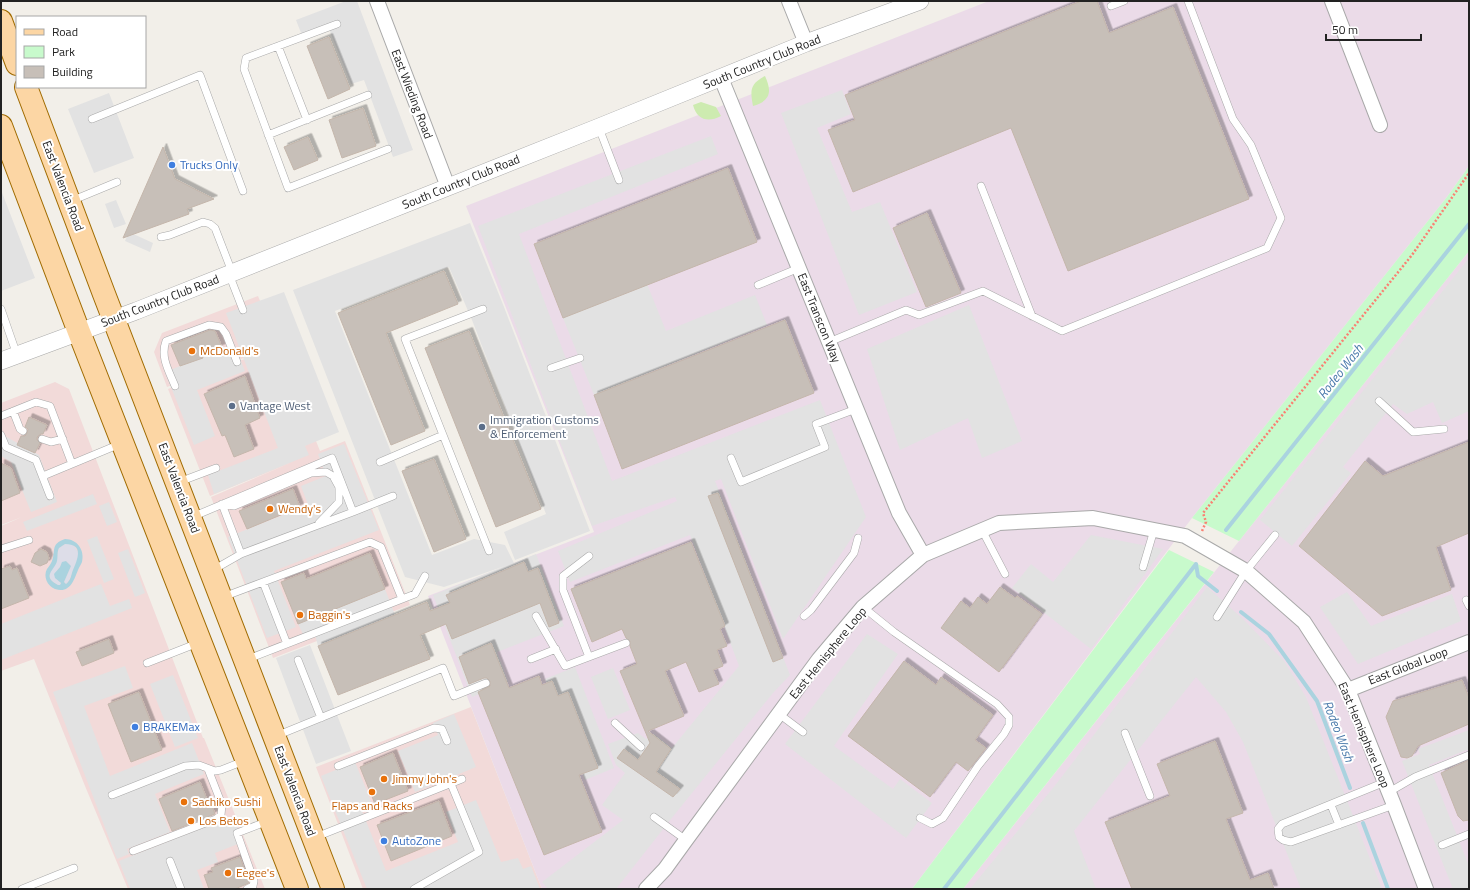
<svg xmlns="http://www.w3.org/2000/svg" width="1470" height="890" font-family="'Titillium Web',sans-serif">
  <defs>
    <filter id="shadow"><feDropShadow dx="3.5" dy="-3.5" stdDeviation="0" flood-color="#0004"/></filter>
  </defs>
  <rect width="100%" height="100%" fill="#f2efe9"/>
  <path fill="#f2dad9" d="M258 296 278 345 167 387 154 352 162 333Z
    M278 346 320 451 345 441 410 605 273 658 211 497 295 461 210 496 168 389Z
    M55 382 69 389 203 738H204L265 889H128L85 786 34 659 1 671V526L22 517 1 525V403Z
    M471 707 542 889H363L316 767Z"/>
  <path fill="#ebdbe8" d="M989 1H1469V166L1447 197 1192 518 912 889H542L428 596 594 532 466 206Z
    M1469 251V889H963Z"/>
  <path fill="#cdebb0" d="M765 76C772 91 771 101 753 106 750 90 750 84 765 76Z
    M701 102 716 107 721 116C708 123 697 120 693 105Z"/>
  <path fill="#c8facc" d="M1469 166V251L1239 541 1192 518 1447 197Z
    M1169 550 1214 572 963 889H912Z"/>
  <path fill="#e2e2e2" d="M346 1H357L413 150 393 157 364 80 351 84 329 29 303 38 296 20Z
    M842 90 851 114 817 128 852 212 880 202 917 292 859 315 781 113Z
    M109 93 134 158 94 173 68 109Z
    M711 136 718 154 519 234 612 481 820 400 866 517 783 639 721 479 715 481 790 675 773 693 675 814 616 889H548L542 882 623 820 602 805 625 773 616 765 608 744 638 733 646 739 654 734 672 748 739 666 690 535 570 582 558 551 677 501 675 497 592 526 478 226Z
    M1 190 35 278 1 291Z
    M116 200 126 224 114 228 105 204Z
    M470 223 504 307 590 531 515 560 504 532 546 514 472 320 449 267 335 311 432 555 474 539 505 545 514 563 536 554 564 626 497 652 508 682 472 697 433 595 505 566 444 587 405 577 293 290Z
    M129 232 153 243 150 252 125 241Z
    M1469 258V411L1442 423 1433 402 1407 414 1393 404 1343 467 1351 473 1292 546 1260 520Z
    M647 284 666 331 755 295 767 325 594 395 563 318Z
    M284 292 339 432 305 446 309 455 214 494 208 475 278 448 226 313Z
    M969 305 1022 441 982 458 968 418 900 450 867 349Z
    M234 345 245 371 197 390 215 436 194 445 165 372Z
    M3 435 39 455 57 502 31 512 11 462 1 456V436Z
    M344 444 379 530 274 571 296 627 267 638 228 537 308 505 301 486 326 476 318 454Z
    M93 494 97 504 27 531 23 522Z
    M109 502 117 522 107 526 99 506Z
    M1091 535 1163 549 1091 649 1012 588 1031 564 1053 582Z
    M97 536 114 579 104 583 87 540Z
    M128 549 145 593 135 597 118 553Z
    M101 584 110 606 129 599 132 608 1 660V624Z
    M1207 587 1243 619 1284 661 1306 697 1382 889H1301L1243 742 1226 712 1196 677 1074 831 1096 889H970L1057 783Z
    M385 589 395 615 318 646 315 635 306 640 298 624Z
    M1347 592 1371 626 1452 594 1461 621 1358 664 1320 607Z
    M867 634 898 654 834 746 893 789 900 779 932 803 906 838 785 744Z
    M310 645 351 751 316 764 276 658Z
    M125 666 133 688 84 706 110 776 192 743 204 774 155 794 170 832 127 849 129 854 117 859 53 692Z
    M575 667 614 768 585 780 545 679Z
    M613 668 630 710 608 719 591 677Z
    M173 675 198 738 175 747 150 684Z
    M454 714 476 767 415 792 398 751 438 735 433 723Z
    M1469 730V749L1429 765 1469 866V889H1453L1402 761 1420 754 1418 749Z
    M355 762 373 806 362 811 386 871 458 842 446 812 476 800 501 862 518 858 523 869 531 866 540 889H367L321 776Z
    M233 816 243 842 215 853 218 862 197 870 204 889H130L119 861Z"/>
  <path fill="#dddde8" d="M65 544H71L74 546 78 552V559L69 580 66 584 64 582 71 566 66 561 61 564 60 567 57 570V580L60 582 61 585H58L52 581 50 578V572L56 563 59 548Z"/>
  <path fill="#aad3df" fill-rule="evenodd" d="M65 539C77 539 85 550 82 562 81 565 79 567 78 570 74 580 70 594 55 589 47 586 43 576 47 569 49 566 51 564 52 561 56 551 50 544 65 539ZM65 544C84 544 78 559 73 570 71 575 71 580 66 584L64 582 71 566 66 561 62 562 60 567 54 574 55 578 61 583 60 585H58C41 576 55 570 57 561 58 556 57 552 59 548Z"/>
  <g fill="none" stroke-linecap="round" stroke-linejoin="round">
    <path stroke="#aad3df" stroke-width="4" d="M1226 530 1469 224
      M1196 564 1198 576 1217 591
      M1241 612 1269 634 1317 701 1350 788
      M1363 823 1388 889
      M944 889 1196 564"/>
  </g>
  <path fill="#c7bfb8" stroke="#c4b6ab" filter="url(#shadow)" d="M1081 1H1097L1109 33 1173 7 1249 199 1068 271 1011 128 853 192 828 130 855 120 845 95Z
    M329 37 350 89 328 99 307 46Z
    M363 108 376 146 342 158 329 120Z
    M308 137 318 160 294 170 284 147Z
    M163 147 175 179 214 199 187 209 189 214 123 238Z
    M728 168 757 242 563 318 534 244Z
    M927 213 961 293 926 307 893 228Z
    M444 271 458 304 386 333 425 431 391 445 338 313Z
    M785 320 814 393 622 469 594 395Z
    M210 330 215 331 222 347 202 355 203 358 180 366 171 345Z
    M469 331 541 509 496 527 425 348Z
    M245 376 260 418 245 425 254 449 234 457 225 435 222 436 204 394Z
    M29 417 47 425 43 434H41L37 437V440L40 443 35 453 17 445 21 436H25L27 433 28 429 25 427Z
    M1469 442V533L1436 547 1451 590 1382 616 1299 546 1365 461 1383 476Z
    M434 459 466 539 434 552 402 471Z
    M1 463 11 468 20 493 1 501Z
    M293 489 300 507 247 529 239 511Z
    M718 493 783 658 773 662 708 496Z
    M691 542 725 626 720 629 727 646 717 650 723 666 713 670 719 684 699 692 686 662 665 671 684 716 648 731 671 749 656 772 680 789 673 797 617 758 624 749 638 760 650 743 620 671 637 664 630 646V641L626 638 622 629 592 642 571 589Z
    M41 549 47 552 49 558 47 563 40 566 31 562 35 553Z
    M370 553 385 589 298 624 281 582 304 573 306 579Z
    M524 562 528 572 538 568 559 623 549 627 540 603 452 639 446 624 420 635 430 659 338 695 318 646 427 602 430 611 450 603 446 595Z
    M10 566 12 570 17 568 29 598 1 609V569Z
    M1000 587 1015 598 1017 596 1042 614 999 672 941 628 961 601 970 608 978 597 987 604Z
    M109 639 114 653 82 666 76 652Z
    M491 643 509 688 539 676 542 685 552 681 558 696 568 692 598 768 579 775 602 832 544 855 478 692 490 686V681L487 678H484L469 684 459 657Z
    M904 661 936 685 941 677 993 715 975 740 986 748 968 771 956 762 930 797 848 736Z
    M1462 680 1469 698V724L1418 746 1412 756 1407 758 1401 757 1386 717 1393 701Z
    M139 692 162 750 131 762 108 704Z
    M1215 741 1243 813 1226 819 1242 860 1250 880 1268 873 1274 889H1132L1105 822 1170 796 1157 764Z
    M393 753 408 791 375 804 360 767Z
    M1469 760V820L1463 821 1458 816 1441 773Z
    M200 782 210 807 212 806 215 814 172 831 159 799Z
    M439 801 452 836 391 861 377 825Z
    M240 857 249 883 235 889H209L204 875 213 872 211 868Z"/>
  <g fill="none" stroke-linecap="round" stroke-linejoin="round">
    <g stroke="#a9a9a9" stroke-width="8">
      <path id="service" d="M1111 6 1124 1
        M337 24 246 58 244 69 288 188 388 149
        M278 46 307 120
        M92 119 200 75 243 191
        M599 128 619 180
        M268 135 368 95
        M981 186 1032 316
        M71 201 117 182
        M161 237 170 235 203 222 210 224 215 228 232 272
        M229 274 243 310
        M758 285 799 268
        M1 309 17 355
        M483 309 405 339 489 551
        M829 342 906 310 919 315 983 291 1062 331 1267 248 1281 218 1251 145 1233 119 1188 1
        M551 368 580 358
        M175 386C169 371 160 357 166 341L209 325 221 327 226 334 237 362
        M1379 401 1413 432 1444 429
        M13 411 20 429 23 431
        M1 416 36 402 50 406 72 464
        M1 435 6 447 36 460 50 496
        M42 439 51 442 63 439
        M731 458 741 482 825 447 816 424 856 409
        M380 462 443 435
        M43 476 120 444
        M179 482 216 468
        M222 504 234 506 311 473 326 472 333 476 339 487V502L319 523
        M222 504 241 554
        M353 512 393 496
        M192 517 332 458 353 512 241 554 213 570
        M982 530 1005 574
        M1 549 29 540
        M589 556 563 576V590L589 657
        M1143 567 1154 530
        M263 582 370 542 381 547 402 599
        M223 597 263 582 287 644
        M1466 600 1469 606
        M863 607 894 632 997 704 1009 717V725L1004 734 978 766 943 818 932 824 920 818
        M536 616 565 666 626 643
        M804 616 811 610 854 553 858 538
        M1217 617 1246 571 1275 535
        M248 659 415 594 425 576
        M531 659 556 649
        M298 660 321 718
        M147 663 198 643
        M779 714 803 732
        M615 723 641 747
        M1125 733 1150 796
        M276 736 443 668 454 696 486 683
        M338 766 434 728 442 729 447 741
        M1385 782 1282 824 1278 829 1279 837 1283 840 1291 842 1394 805
        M1389 792 1415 777 1469 755
        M112 795 185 766 199 765 215 771 221 770 244 761
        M1331 805 1339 825
        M654 817 686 840
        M316 837 462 779
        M1442 845 1469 834
        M133 851 216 819 221 815 222 805 208 769
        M170 861 181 889
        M22 889 74 868
        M247 889 253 886 254 881 237 833 268 821
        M414 889 479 852 451 784"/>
    </g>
    <g stroke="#a9a9a9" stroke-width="16">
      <path id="minor" d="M377 1 448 187
        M789 1 806 43
        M1332 1 1380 125
        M721 78 899 513 923 555
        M1348 690 1469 642
        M646 889 665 869 686 840 819 659 863 607 923 555 999 523 1093 518 1185 536 1246 571 1304 622 1348 690 1394 805 1426 889"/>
    </g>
    <g stroke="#a9a9a9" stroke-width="18">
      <path id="tertiary" d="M1 361 136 311 599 127 806 43 920 1"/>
    </g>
    <g stroke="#a06b00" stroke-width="24">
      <path id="primary" d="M1 21 17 64
        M26 87 104 294 333 889
        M1 126 79 332 297 889"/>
    </g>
    <path stroke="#fa8072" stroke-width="2.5" stroke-dasharray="2 2" stroke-linecap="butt" d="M1202 531 1206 522 1203 513 1412 255 1469 173"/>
    <use href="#service" stroke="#fff" stroke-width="7"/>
    <use href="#minor" stroke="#fff" stroke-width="14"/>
    <use href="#tertiary" stroke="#fff" stroke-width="17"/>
    <use href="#primary" stroke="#fcd6a4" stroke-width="22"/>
  </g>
  <g fill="#3f7fe0" stroke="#fff" stroke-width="1.5">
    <circle cx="172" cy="165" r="4"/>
    <circle cx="135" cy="727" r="4"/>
    <circle cx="384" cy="841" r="4"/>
  </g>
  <g fill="#e8710a" stroke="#fff" stroke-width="1.5">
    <circle cx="192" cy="351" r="4"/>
    <circle cx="270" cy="509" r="4"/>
    <circle cx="300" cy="615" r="4"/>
    <circle cx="384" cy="779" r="4"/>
    <circle cx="372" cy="792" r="4"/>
    <circle cx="184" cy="802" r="4"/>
    <circle cx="191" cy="821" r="4"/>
    <circle cx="228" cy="873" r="4"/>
  </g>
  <g fill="#5c6f8a" stroke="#fff" stroke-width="1.5">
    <circle cx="232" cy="406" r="4"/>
    <circle cx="482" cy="427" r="4"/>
  </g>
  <g text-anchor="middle" stroke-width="4" stroke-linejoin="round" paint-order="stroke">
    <g font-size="12" fill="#222" stroke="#fff">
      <text transform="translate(762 62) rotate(-22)" y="4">South Country Club Road</text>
      <text transform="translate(412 94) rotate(69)" y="4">East Wieding Road</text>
      <text transform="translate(461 182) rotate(-22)" y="4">South Country Club Road</text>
      <text transform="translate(63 186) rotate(69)" y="4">East Valencia Road</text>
      <text transform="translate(160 301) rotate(-21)" y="4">South Country Club Road</text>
      <text transform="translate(819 318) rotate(68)" y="4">East Transcon Way</text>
      <text transform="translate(179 488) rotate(69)" y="4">East Valencia Road</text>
      <text transform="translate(828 653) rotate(-51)" y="4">East Hemisphere Loop</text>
      <text transform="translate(1408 666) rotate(-21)" y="4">East Global Loop</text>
      <text transform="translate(1364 735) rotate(67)" y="4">East Hemisphere Loop</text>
      <text transform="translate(295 791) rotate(69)" y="4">East Valencia Road</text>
    </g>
    <g font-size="12" fill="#366cbe" stroke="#fff" text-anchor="start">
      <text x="180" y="169">Trucks Only</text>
      <text x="143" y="731">BRAKEMax</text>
      <text x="392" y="845">AutoZone</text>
    </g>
    <g font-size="12" fill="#c56008" stroke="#fff" text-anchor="start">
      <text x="200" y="355">McDonald's</text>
      <text x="278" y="513">Wendy's</text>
      <text x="308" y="619">Baggin's</text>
      <text x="392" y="783">Jimmy John's</text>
      <text x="192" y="806">Sachiko Sushi</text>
      <text x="372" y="810" text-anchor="middle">Flaps and Racks</text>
      <text x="199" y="825">Los Betos</text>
      <text x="236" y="877">Eegee's</text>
    </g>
    <g font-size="12" fill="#4e5e75" stroke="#fff" text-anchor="start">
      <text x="240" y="410">Vantage West</text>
      <text x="490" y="424">Immigration Customs<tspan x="490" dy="14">&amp; Enforcement</tspan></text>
    </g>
    <g font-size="13" font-style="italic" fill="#4a7aab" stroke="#fff">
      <text transform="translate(1340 371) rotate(-52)" y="5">Rodeo Wash</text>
      <text transform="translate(1339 731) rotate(69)" y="5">Rodeo Wash</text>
    </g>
  </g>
  <rect width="1470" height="890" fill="none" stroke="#222222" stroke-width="4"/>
  <rect x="16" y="16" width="130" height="72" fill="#ffffff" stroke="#a7a7a7"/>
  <rect x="24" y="29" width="20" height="6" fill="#fcd6a4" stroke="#a7a7a7"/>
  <text x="52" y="36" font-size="12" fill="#222222">Road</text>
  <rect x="24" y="46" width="20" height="12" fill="#c8facc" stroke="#a7a7a7"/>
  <text x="52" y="56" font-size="12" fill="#222222">Park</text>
  <rect x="24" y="66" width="20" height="12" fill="#c7bfb8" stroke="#a7a7a7"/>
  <text x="52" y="76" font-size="12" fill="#222222">Building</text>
  <path d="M1326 34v6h95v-6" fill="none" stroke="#222222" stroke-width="2"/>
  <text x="1332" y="34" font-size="12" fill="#222222" stroke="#ffffff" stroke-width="3" paint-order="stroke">50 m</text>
</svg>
